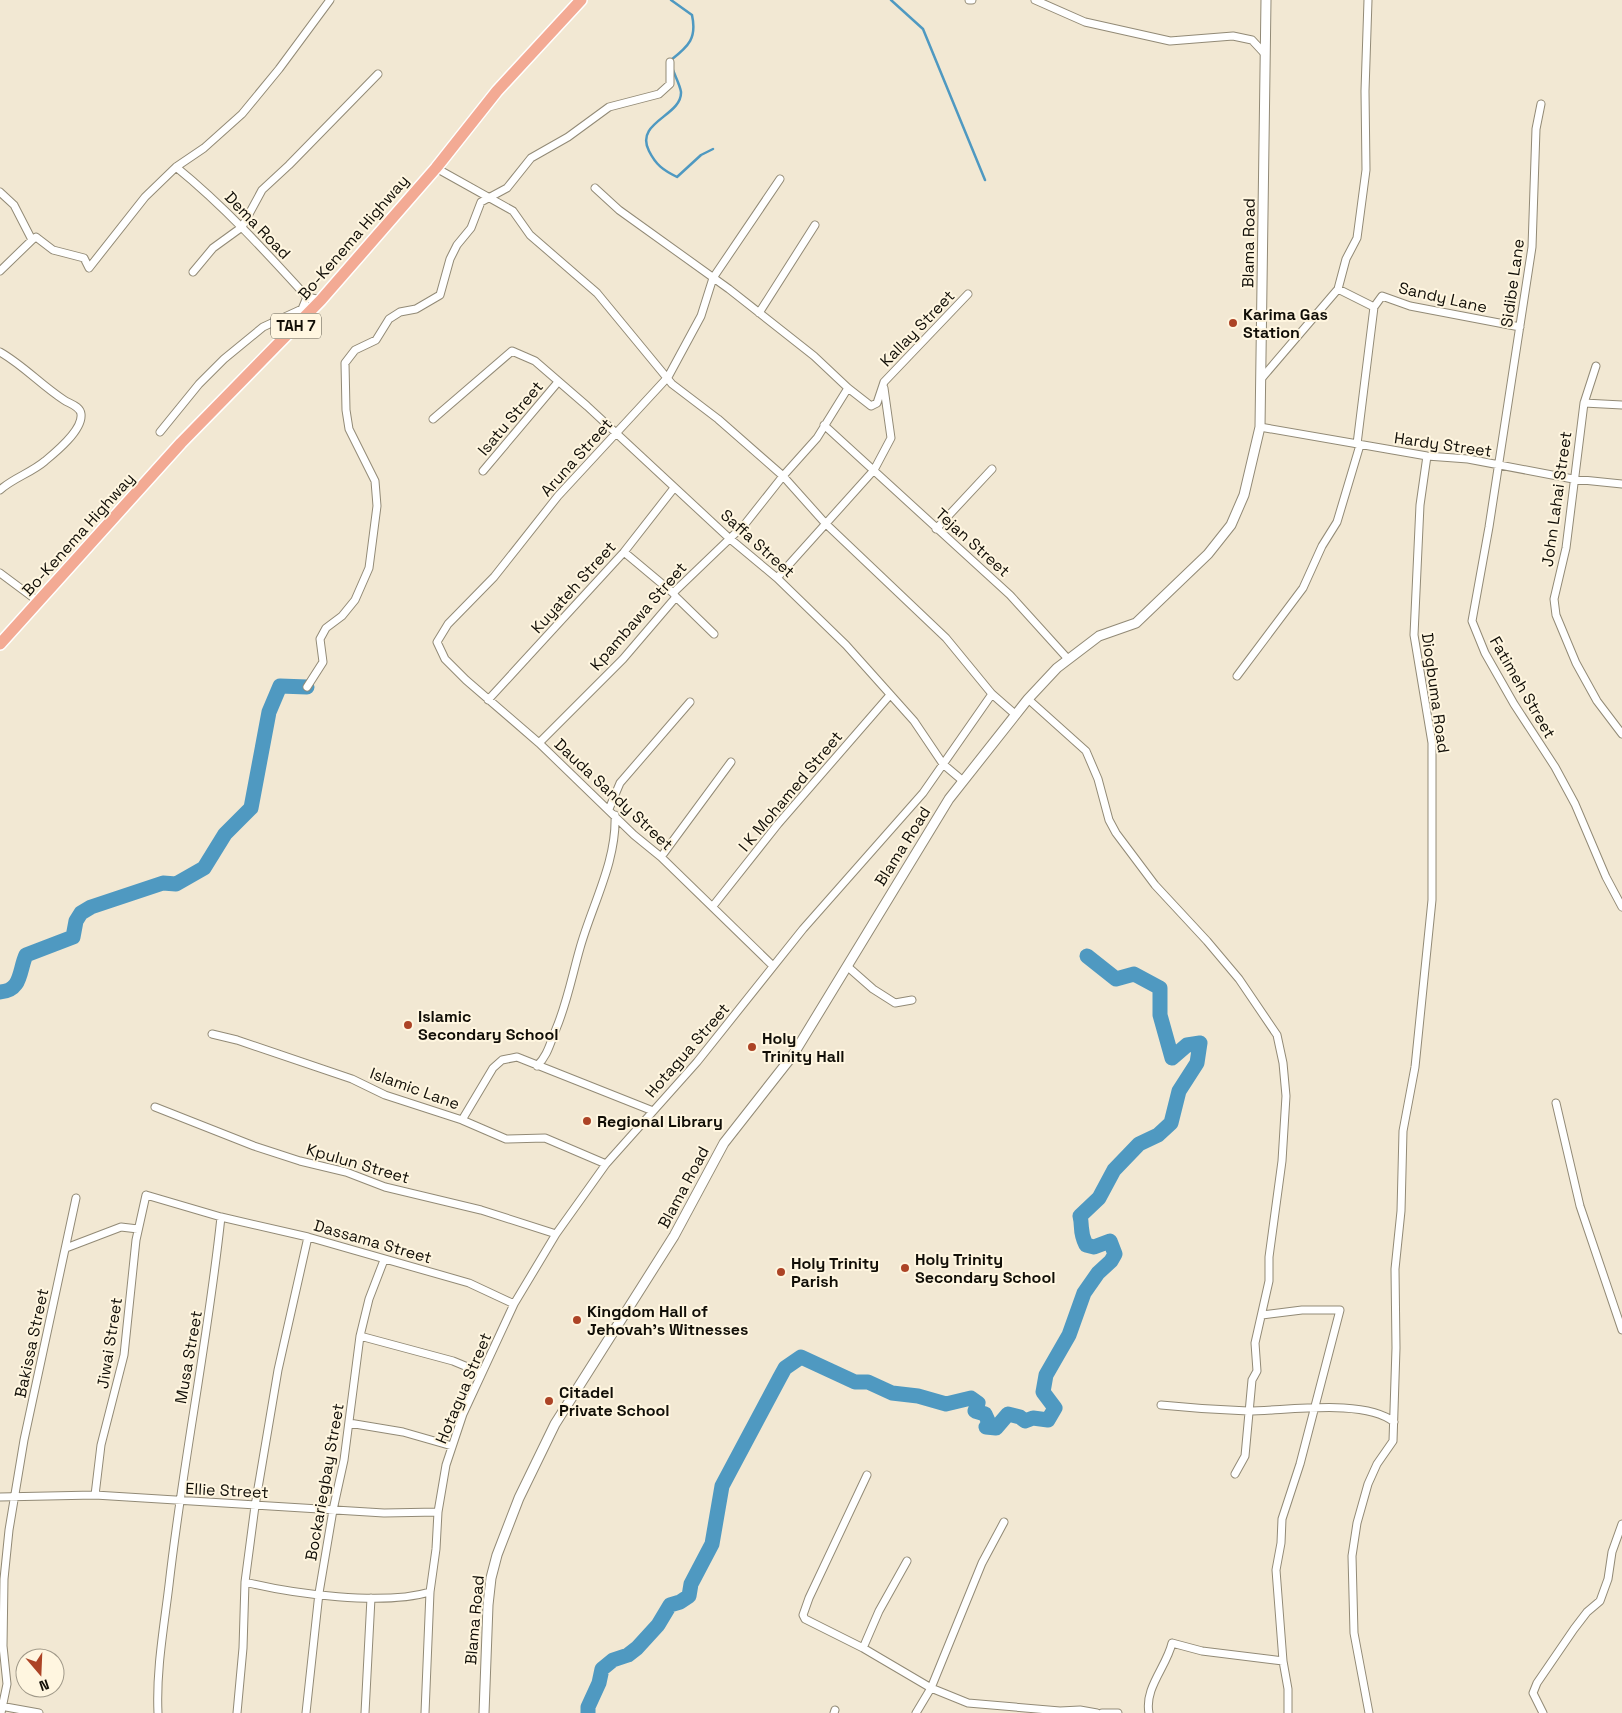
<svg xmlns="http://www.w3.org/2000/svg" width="1622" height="1713" font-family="'Space Grotesk',sans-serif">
  <rect width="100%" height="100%" fill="#f2e8d3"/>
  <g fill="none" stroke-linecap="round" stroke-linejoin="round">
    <path stroke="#4f99c1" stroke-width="2.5" d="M891 0 923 29 985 180
      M671 60C689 46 697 38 692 15L671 0
      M673 70C675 76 680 85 681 92 682 116 634 122 649 151 656 165 663 170 677 177L701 155 713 149"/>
    <path stroke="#4f99c1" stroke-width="15" d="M0 992C22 991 19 970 26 955L73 937 76 921 81 913 91 907 163 883 176 884 204 868 225 834 251 808 269 712 280 686 307 687
      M588 1713V1707L599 1683 602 1669 613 1660 628 1655 637 1648 658 1625 670 1605 680 1602 689 1596 691 1584 712 1544 722 1486 779 1379 785 1368 801 1357 855 1382H868L892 1393 918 1396 946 1404 971 1398 978 1403 975 1411 985 1414 989 1423 986 1427 996 1428 1008 1414 1020 1417 1025 1421 1033 1418 1048 1420 1055 1408 1043 1392 1046 1375 1069 1335 1084 1293 1098 1273 1111 1261 1115 1254 1110 1241 1094 1247 1086 1245C1079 1231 1083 1228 1080 1216L1099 1198 1114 1170 1139 1144 1158 1135 1171 1123 1179 1091 1197 1063 1200 1043 1187 1045 1172 1058 1160 1015V988L1134 974 1116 979 1087 956"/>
    <g stroke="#928a76" stroke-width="9">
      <path id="minor" d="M969 0H972
        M1035 0 1085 22 1170 41 1233 36 1252 40 1265 54
        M1541 104 1536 129 1532 247 1489 527 1472 621 1485 653 1514 704 1555 767 1575 804 1606 877 1622 907
        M176 167C224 206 265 251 307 297L321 300
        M436 168 513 211 530 235 597 293 672 384 718 419 783 476 825 523 946 638 992 694 1016 715
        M595 188 619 210 729 289 814 356 848 388 871 406 877 403 884 382 968 294
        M0 192 14 205 32 240 36 237 53 250 84 258 89 268 145 197 176 167 204 148 242 114 279 69 330 0
        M0 271 32 240
        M193 272 213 248 242 227 262 190 289 165 378 74
        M1338 289 1346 259 1357 238 1366 170 1365 91 1368 0
        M759 313 815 225
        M0 352C23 365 41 385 64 400 70 404 80 406 81 414 83 430 56 452 45 461 31 473 13 478 0 490
        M1596 366 1584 403 1566 548 1554 599 1556 615 1576 663 1597 701 1622 734
        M1261 379 1338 289 1374 307 1382 296 1410 306 1520 327
        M1584 403 1622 405
        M433 419 512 351 535 361 587 406 729 538 777 578 846 645 914 721 943 764 963 781
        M824 425 1010 595 1068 659
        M1260 427 1427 456 1468 459 1573 479 1622 484
        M160 432 199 384 224 359 263 327 302 309 307 297
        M1357 444 1374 307
        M483 471 558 382
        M936 529 992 469
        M624 552 673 593
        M0 573 39 602
        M777 578 874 470 891 438 884 388
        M676 597 714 634
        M1237 676 1303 588 1322 546 1337 522 1360 445
        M307 687 323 662 320 639 326 628 342 616 355 600 369 568 377 506 375 481 349 429 346 410 345 363 355 350 376 340 389 319 400 312 416 309 440 295 450 259 457 245 471 228 481 202 507 188 531 158 568 137 609 107 659 94 670 84V62
        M1028 699 1086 751 1098 779 1109 820 1116 833 1155 885 1207 941 1239 979 1277 1035 1283 1063 1286 1096 1282 1161 1269 1257V1281L1255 1343 1257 1371 1252 1380 1245 1456 1235 1474
        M488 700 624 552 674 488
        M539 743 623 659 676 597 673 593 745 524 783 476 817 438 848 388
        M609 809 620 783 690 702
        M661 857 731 762
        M713 906 778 824 890 695
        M773 966 661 857 634 835 539 743 466 680 445 659 437 642 448 624 494 577 558 496 668 377 701 316 713 278 780 179
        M848 967 873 989 895 1003 912 1000
        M212 1034 237 1040 352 1079 385 1095 462 1120 506 1139 545 1138 606 1164
        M537 1066C548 1055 550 1043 556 1029 567 1003 572 976 580 948 592 905 617 861 615 815
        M1556 1103 1580 1206 1622 1330
        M155 1107 254 1146 300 1161 346 1172 385 1187 481 1210 556 1234
        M462 1120 493 1068 502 1060 517 1057 653 1111
        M66 1248 121 1227 138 1229
        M1262 1315 1302 1310H1340L1300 1464 1282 1519 1281 1543 1276 1570 1283 1661 1288 1689V1713
        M360 1336 453 1361 482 1373
        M1161 1405C1190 1408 1219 1410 1248 1411 1286 1411 1364 1398 1394 1422
        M349 1423 403 1432 452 1446
        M867 1475 809 1598 803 1615 805 1619 863 1648 931 1688 968 1703 1060 1711 1080 1710 1097 1713
        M95 1495 101 1445 124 1355 136 1240 146 1195 221 1217 308 1237 469 1283 514 1304
        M0 1497 95 1495 384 1513 438 1512 436 1549 430 1592 425 1713
        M438 1512 446 1465 463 1414 514 1304 556 1234 606 1164 697 1062 803 929 923 793 992 694
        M245 1582C293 1594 383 1606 430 1592
        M863 1648 879 1611 907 1561
        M0 1706 39 1713
        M1 1713 7 1684 3 1646 4 1579 9 1530 24 1440 76 1198
        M158 1713C156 1670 164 1627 169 1585 183 1461 208 1340 221 1217
        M237 1713 243 1648 245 1582 255 1506 278 1370 308 1237
        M306 1713 319 1593 333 1510 344 1460 360 1336 369 1299 384 1260
        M365 1713 371 1598
        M834 1713 835 1710
        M916 1713 931 1688 982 1563 1004 1522
        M1102 1713H1118
        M1149 1713C1144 1688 1167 1666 1172 1643L1202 1651 1283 1661
        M1369 1713 1354 1633 1352 1556 1357 1523 1368 1484 1377 1464 1393 1441 1396 1348 1395 1269 1401 1211 1403 1131 1415 1067 1432 900V743L1414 635 1420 505 1427 456
        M1543 1713 1533 1693 1537 1683 1574 1629 1587 1612 1600 1601 1608 1579 1612 1552 1622 1524"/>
    </g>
    <g stroke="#928a76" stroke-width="11">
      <path id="tertiary" d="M484 1713 488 1605 491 1578 497 1555 519 1498 555 1424 674 1236 724 1143 793 1055 949 799 1028 699 1057 668 1099 636 1136 623 1208 554 1231 525 1244 495 1260 427 1266 0"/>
    </g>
    <g stroke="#fff" stroke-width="14">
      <path id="trunk" d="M0 644 181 443 321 300 436 168 497 91 581 0"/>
    </g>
    <use href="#minor" stroke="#fff" stroke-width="7"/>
    <use href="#tertiary" stroke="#fff" stroke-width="9"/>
    <use href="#trunk" stroke="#f3aa94" stroke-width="11"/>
  </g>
  <g fill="#ac4325" stroke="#fff6e0" stroke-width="2">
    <circle cx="1233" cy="323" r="5"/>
    <circle cx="408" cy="1025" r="5"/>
    <circle cx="752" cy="1047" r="5"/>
    <circle cx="587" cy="1121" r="5"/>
    <circle cx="905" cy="1268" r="5"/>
    <circle cx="781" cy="1272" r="5"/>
    <circle cx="577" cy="1320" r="5"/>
    <circle cx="549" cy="1401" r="5"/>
  </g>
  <g text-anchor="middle" stroke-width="4" stroke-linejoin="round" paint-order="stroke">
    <rect fill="#fff6e0" stroke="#585448" stroke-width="1" x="271" y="313.5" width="50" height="25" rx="4"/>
    <g font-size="15" font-weight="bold" fill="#110e07">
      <text x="296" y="331">TAH 7</text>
    </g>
    <g font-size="16" fill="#110e07" stroke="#fff6e0">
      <text transform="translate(258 225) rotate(46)" y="6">Dema Road</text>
      <text transform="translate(353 237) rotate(-49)" y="6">Bo-Kenema Highway</text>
      <text transform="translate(1248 243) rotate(-89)" y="6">Blama Road</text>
      <text transform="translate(1512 283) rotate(-82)" y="6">Sidibe Lane</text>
      <text transform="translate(1443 297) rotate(13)" y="6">Sandy Lane</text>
      <text transform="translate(917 328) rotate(-46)" y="6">Kallay Street</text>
      <text transform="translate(510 418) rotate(-50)" y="6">Isatu Street</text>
      <text transform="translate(1443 444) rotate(8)" y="6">Hardy Street</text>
      <text transform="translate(576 457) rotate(-48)" y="6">Aruna Street</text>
      <text transform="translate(1556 499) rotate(-82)" y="6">John Lahai Street</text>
      <text transform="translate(78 534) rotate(-48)" y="6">Bo-Kenema Highway</text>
      <text transform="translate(973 542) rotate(42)" y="6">Tejan Street</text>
      <text transform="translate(758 543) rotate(42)" y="6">Saffa Street</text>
      <text transform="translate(573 587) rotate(-48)" y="6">Kuyateh Street</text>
      <text transform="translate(638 616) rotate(-49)" y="6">Kpambawa Street</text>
      <text transform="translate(1523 687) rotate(60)" y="6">Fatimeh Street</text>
      <text transform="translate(1436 693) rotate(82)" y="6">Diogbuma Road</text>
      <text transform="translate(790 791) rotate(-50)" y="6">I K Mohamed Street</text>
      <text transform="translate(614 794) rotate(43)" y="6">Dauda Sandy Street</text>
      <text transform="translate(902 846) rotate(-58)" y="6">Blama Road</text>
      <text transform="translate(687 1050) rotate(-49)" y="6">Hotagua Street</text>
      <text transform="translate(415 1088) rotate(20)" y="6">Islamic Lane</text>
      <text transform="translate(358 1163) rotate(16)" y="6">Kpulun Street</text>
      <text transform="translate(683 1187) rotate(-62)" y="6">Blama Road</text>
      <text transform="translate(373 1241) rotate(16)" y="6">Dassama Street</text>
      <text transform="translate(31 1343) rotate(-78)" y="6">Bakissa Street</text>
      <text transform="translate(109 1343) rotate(-81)" y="6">Jiwai Street</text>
      <text transform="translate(188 1357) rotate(-80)" y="6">Musa Street</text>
      <text transform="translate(463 1388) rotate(-67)" y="6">Hotagua Street</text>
      <text transform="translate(324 1482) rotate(-80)" y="6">Bockariegbay Street</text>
      <text transform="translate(227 1490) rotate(3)" y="6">Ellie Street</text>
      <text transform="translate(474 1620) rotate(-85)" y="6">Blama Road</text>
    </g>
    <g font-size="16" font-weight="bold" fill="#110e07" stroke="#fff6e0" text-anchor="start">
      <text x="1243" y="320">Karima Gas<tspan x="1243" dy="18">Station</tspan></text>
      <text x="418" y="1022">Islamic<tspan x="418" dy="18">Secondary School</tspan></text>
      <text x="762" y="1044">Holy<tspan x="762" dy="18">Trinity Hall</tspan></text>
      <text x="597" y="1127">Regional Library</text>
      <text x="915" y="1265">Holy Trinity<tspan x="915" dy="18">Secondary School</tspan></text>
      <text x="791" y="1269">Holy Trinity<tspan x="791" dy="18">Parish</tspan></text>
      <text x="587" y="1317">Kingdom Hall of<tspan x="587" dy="18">Jehovah’s Witnesses</tspan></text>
      <text x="559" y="1398">Citadel<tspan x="559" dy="18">Private School</tspan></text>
    </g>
  </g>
  <g transform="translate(40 1673) rotate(161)"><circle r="24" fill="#fff6e0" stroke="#a09989"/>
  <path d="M0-4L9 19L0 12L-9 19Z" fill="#ac4325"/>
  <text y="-8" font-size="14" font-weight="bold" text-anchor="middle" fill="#110e07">N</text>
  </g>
</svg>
